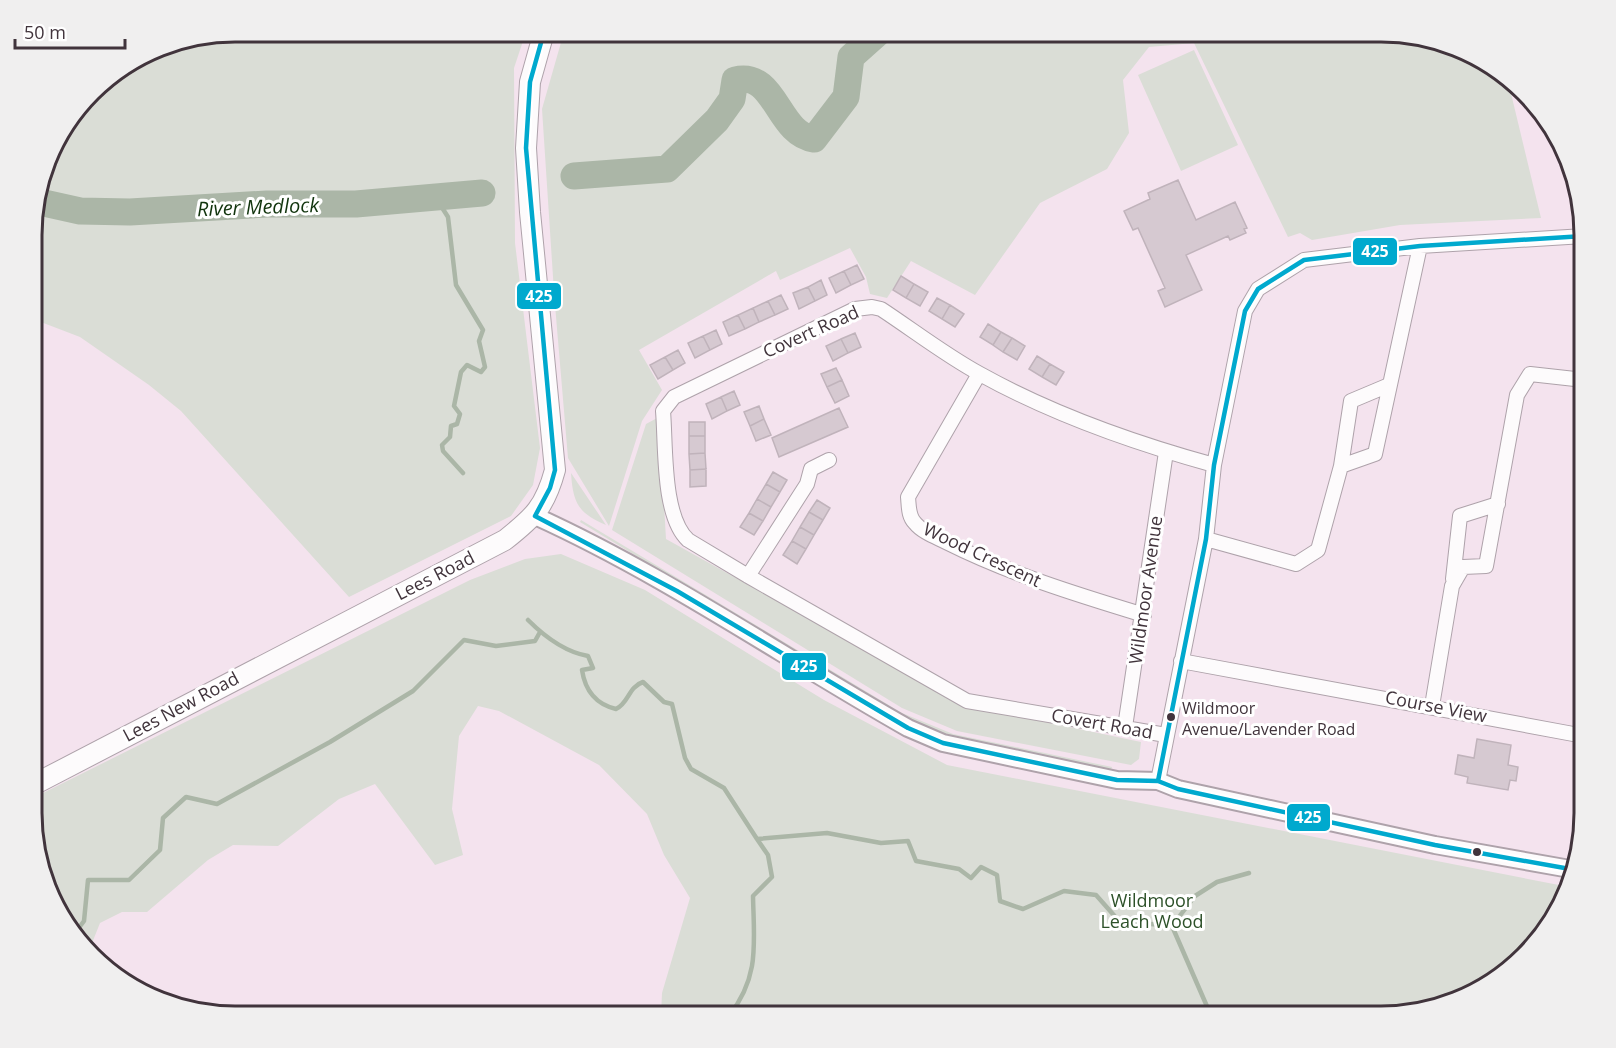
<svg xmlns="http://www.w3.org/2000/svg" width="1616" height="1048" font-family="'Open Sans',sans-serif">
  <rect width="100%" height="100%" fill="#f4e3ee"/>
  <path fill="#daddd6" d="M235 32H526L514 68 515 243 540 448 533 485 511 516 349 597 181 411 149 385 80 337 33 319V209L53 145 101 82 157 47Z
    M564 32H1382C1429 39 1474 44 1508 81L1541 218 1400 225 1312 240 1300 233 1288 237 1194 43 1149 47 1123 80 1129 133 1107 169 1040 203 975 295 911 261 887 298 870 294 866 277 850 248 780 280 776 271 639 350 662 390 642 421 609 526 568 458 555 305 559 304 558 293 554 292 542 109Z
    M1194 50 1238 145 1181 171 1138 75Z
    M659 417 666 539 964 705 1141 742 1139 759 1131 765 957 731 902 708 612 530 646 424Z
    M571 473 606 525C578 513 573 503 571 473Z
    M581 520 902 713 953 734 1112 767 1111 770 952 737 901 716 580 522Z
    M561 554 645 590 824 700 947 765 1564 886 1550 926 1483 989 1394 1016H661L662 993 690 898 664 855 647 814 599 765 499 711 478 706 459 736 452 809 463 855 435 865 375 784 339 799 278 846 233 845 208 860 147 912H122L100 923 90 948 59 915 33 839V798L470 580 525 559Z"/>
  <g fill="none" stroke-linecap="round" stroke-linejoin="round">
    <path stroke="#abb6a7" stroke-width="4.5" d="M426 198 433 207 441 206 448 217 456 285 483 330 479 341 485 367 481 372 467 365 461 372 454 406 460 414 457 424 451 426 450 437 442 445 443 451 463 473
      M528 620C544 636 565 652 588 656L593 668 582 670C585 690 595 704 616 709 629 703 628 687 643 682L664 702 672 704 685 758 691 769 724 788 757 839 827 833 881 843 908 841 916 861 959 869 971 878 981 867 997 875 1000 901 1023 909 1064 891 1096 895 1119 921 1172 926 1209 1011 1217 1016
      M1172 926 1195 896 1217 882 1249 873
      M75 933 84 921 88 880H129L160 850 163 818 186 797 217 804 330 742 413 691 464 640 496 646 535 641 540 632
      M729 1016C760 976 754 944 753 896L772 877 768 855 757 839"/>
    <path stroke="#abb6a7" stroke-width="27" d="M574 176 667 169 717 120 732 99 735 80C776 70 777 134 814 139L846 97 851 57 879 32
      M35 201 80 211 130 212 267 204H356L482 193"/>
  </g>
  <path fill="#d6c9d1" stroke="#c0b3bb" stroke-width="1.5" d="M1178 180 1196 220 1235 202 1247 228 1244 229 1246 233 1230 240 1228 236 1186 255 1202 290 1165 307 1158 291 1165 288 1138 228 1133 230 1124 211 1150 199 1148 193Z
    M857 265 864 279 851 285 844 271Z
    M844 271 851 285 836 293 829 278Z
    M901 276 914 284 906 298 893 290Z
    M821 280 827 295 815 301 808 287Z
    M914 284 928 292 920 306 906 298Z
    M808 287 815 301 799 309 793 293Z
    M781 295 788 309 775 315 768 301Z
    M937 298 950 305 942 319 929 311Z
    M768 301 775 315 759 322 753 308Z
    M950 305 964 314 955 327 942 319Z
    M753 308 759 322 745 329 738 315Z
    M738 315 745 329 729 336 723 322Z
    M988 324 1001 332 993 345 980 337Z
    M716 330 722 344 710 350 703 336Z
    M1001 332 1012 338 1003 352 993 345Z
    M855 333 861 347 848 353 841 339Z
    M703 336 710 350 695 358 688 343Z
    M1012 338 1025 346 1017 360 1003 352Z
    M841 339 848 353 833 361 826 346Z
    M678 350 685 363 673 370 665 357Z
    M1037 356 1050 364 1042 377 1029 369Z
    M665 357 673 370 658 379 650 365Z
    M1050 364 1064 372 1056 385 1042 377Z
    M836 368 842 380 827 387 821 374Z
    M842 380 849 396 835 403 827 387Z
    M734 391 740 405 727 411 721 397Z
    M721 397 727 411 712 419 706 404Z
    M759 406 764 419 750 426 744 412Z
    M839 408 848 427 779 457 772 438Z
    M764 419 771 435 756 441 750 426Z
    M689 422H705V436H689Z
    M689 436H705V453L689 454Z
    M705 453 706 469 690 470 689 454Z
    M706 469V486L690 487V470Z
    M773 472 787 480 780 492 766 484Z
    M766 484 780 492 771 507 757 499Z
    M757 499 771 507 763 521 749 513Z
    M817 500 830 508 823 520 809 512Z
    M809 512 823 520 814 535 800 527Z
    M749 513 763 521 754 535 740 527Z
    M800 527 814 535 806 549 792 541Z
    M792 541 806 549 797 564 783 555Z
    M1477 739 1511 745 1508 765 1518 767 1516 781 1510 780 1508 790 1467 783 1468 777 1455 774 1458 755 1474 758Z"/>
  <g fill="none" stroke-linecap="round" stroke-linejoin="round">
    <g stroke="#aea2aa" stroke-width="16">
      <path id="minor" d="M979 374 908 497C909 506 908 516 915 523 922 532 936 537 946 542 1010 574 1075 594 1144 615
        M1341 466 1351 401 1389 385
        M1206 539 1296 564 1318 550 1341 466 1375 454 1420 246
        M748 576 807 484 811 469 829 460
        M1453 579 1460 516 1498 504
        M1181 661 1584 736
        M1432 706 1452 586 1463 567 1486 566 1517 395 1530 374 1584 380
        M1125 727 1166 452
        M1166 735 967 701 748 576 688 540C662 516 666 445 663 411L674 397 855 309 872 307 881 309C913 330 945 355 980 374 1052 414 1134 443 1214 465
        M1158 781 1206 539 1214 465 1245 311 1258 289 1304 260 1420 246 1584 236"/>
    </g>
    <g stroke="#aea2aa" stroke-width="20">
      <path id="tertiary" d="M535 516C665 575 784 658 908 728L943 743 1117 780 1158 781 1178 789 1435 845 1570 869"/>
    </g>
    <g stroke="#aea2aa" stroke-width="22">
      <path id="secondary" d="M33 785 505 540C534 517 545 507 555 470L530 212 526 148 530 82 544 32"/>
    </g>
    <use href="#minor" stroke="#fdfbfc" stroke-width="14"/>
    <use href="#tertiary" stroke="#fdfbfc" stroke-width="16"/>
    <use href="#secondary" stroke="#fdfbfc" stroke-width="20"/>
    <g stroke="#fff" stroke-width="9">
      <path id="bus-1" d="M544 32 530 82 526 148 555 470 550 488 535 516 677 591 908 728 943 743 1117 780 1158 781 1178 789 1435 845 1570 869
        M1158 781 1206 539 1214 465 1245 311 1258 289 1304 260 1420 246 1584 236"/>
    </g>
    <use href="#bus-1" stroke="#00a9ce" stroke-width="4.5"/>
  </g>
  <g fill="#41343c" stroke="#fff" stroke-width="2">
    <circle cx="1171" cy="717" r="5"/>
    <circle cx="1477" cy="852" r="5"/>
  </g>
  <g text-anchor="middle" stroke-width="6" stroke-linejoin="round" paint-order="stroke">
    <g font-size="16" fill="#41343c" stroke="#fff" text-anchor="start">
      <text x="1182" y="714">Wildmoor<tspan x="1182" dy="21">Avenue/Lavender Road</tspan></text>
    </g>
    <g font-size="18" fill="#41343c" stroke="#fff">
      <text transform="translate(811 332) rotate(-24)" y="6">Covert Road</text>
      <text transform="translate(982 555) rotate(25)" y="6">Wood Crescent</text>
      <text transform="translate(435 576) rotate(-27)" y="6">Lees Road</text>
      <text transform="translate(1146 590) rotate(-82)" y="6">Wildmoor Avenue</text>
      <text transform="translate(181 707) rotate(-28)" y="6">Lees New Road</text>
      <text transform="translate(1436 707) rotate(11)" y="6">Course View</text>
      <text transform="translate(1102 724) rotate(10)" y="6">Covert Road</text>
    </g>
    <g font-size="18" fill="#2d5129" stroke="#fff">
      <text x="1152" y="907">Wildmoor<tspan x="1152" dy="21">Leach Wood</tspan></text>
    </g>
    <g font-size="20" font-style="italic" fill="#11340d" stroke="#fff">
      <text transform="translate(258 207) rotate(-2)" y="7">River Medlock</text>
    </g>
  </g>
  <path d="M0 0H1616V1048H0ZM235 42H1381A193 193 0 0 1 1574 235V813A193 193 0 0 1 1381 1006H235A193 193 0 0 1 42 813V235A193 193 0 0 1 235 42Z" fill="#f0efef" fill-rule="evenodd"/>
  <path fill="none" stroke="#41343c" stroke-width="3" d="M235 42H1381A193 193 0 0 1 1574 235V813A193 193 0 0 1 1381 1006H235A193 193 0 0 1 42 813V235A193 193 0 0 1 235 42Z"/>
  <g stroke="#fff" stroke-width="2">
    <rect x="1352" y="237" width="46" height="29" rx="6" fill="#00a9ce"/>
    <rect x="516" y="282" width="46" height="28" rx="6" fill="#00a9ce"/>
    <rect x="781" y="652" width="46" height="29" rx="6" fill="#00a9ce"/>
    <rect x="1286" y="803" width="45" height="29" rx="6" fill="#00a9ce"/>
  </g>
  <g font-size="16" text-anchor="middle" font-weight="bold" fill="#fff">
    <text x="1375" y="257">425</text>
    <text x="539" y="302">425</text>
    <text x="804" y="672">425</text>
    <text x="1308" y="823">425</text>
  </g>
  <path d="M15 39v9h110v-9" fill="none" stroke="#41343c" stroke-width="3"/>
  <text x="24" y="39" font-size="18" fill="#41343c" stroke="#ffffff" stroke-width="4.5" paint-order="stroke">50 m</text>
</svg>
